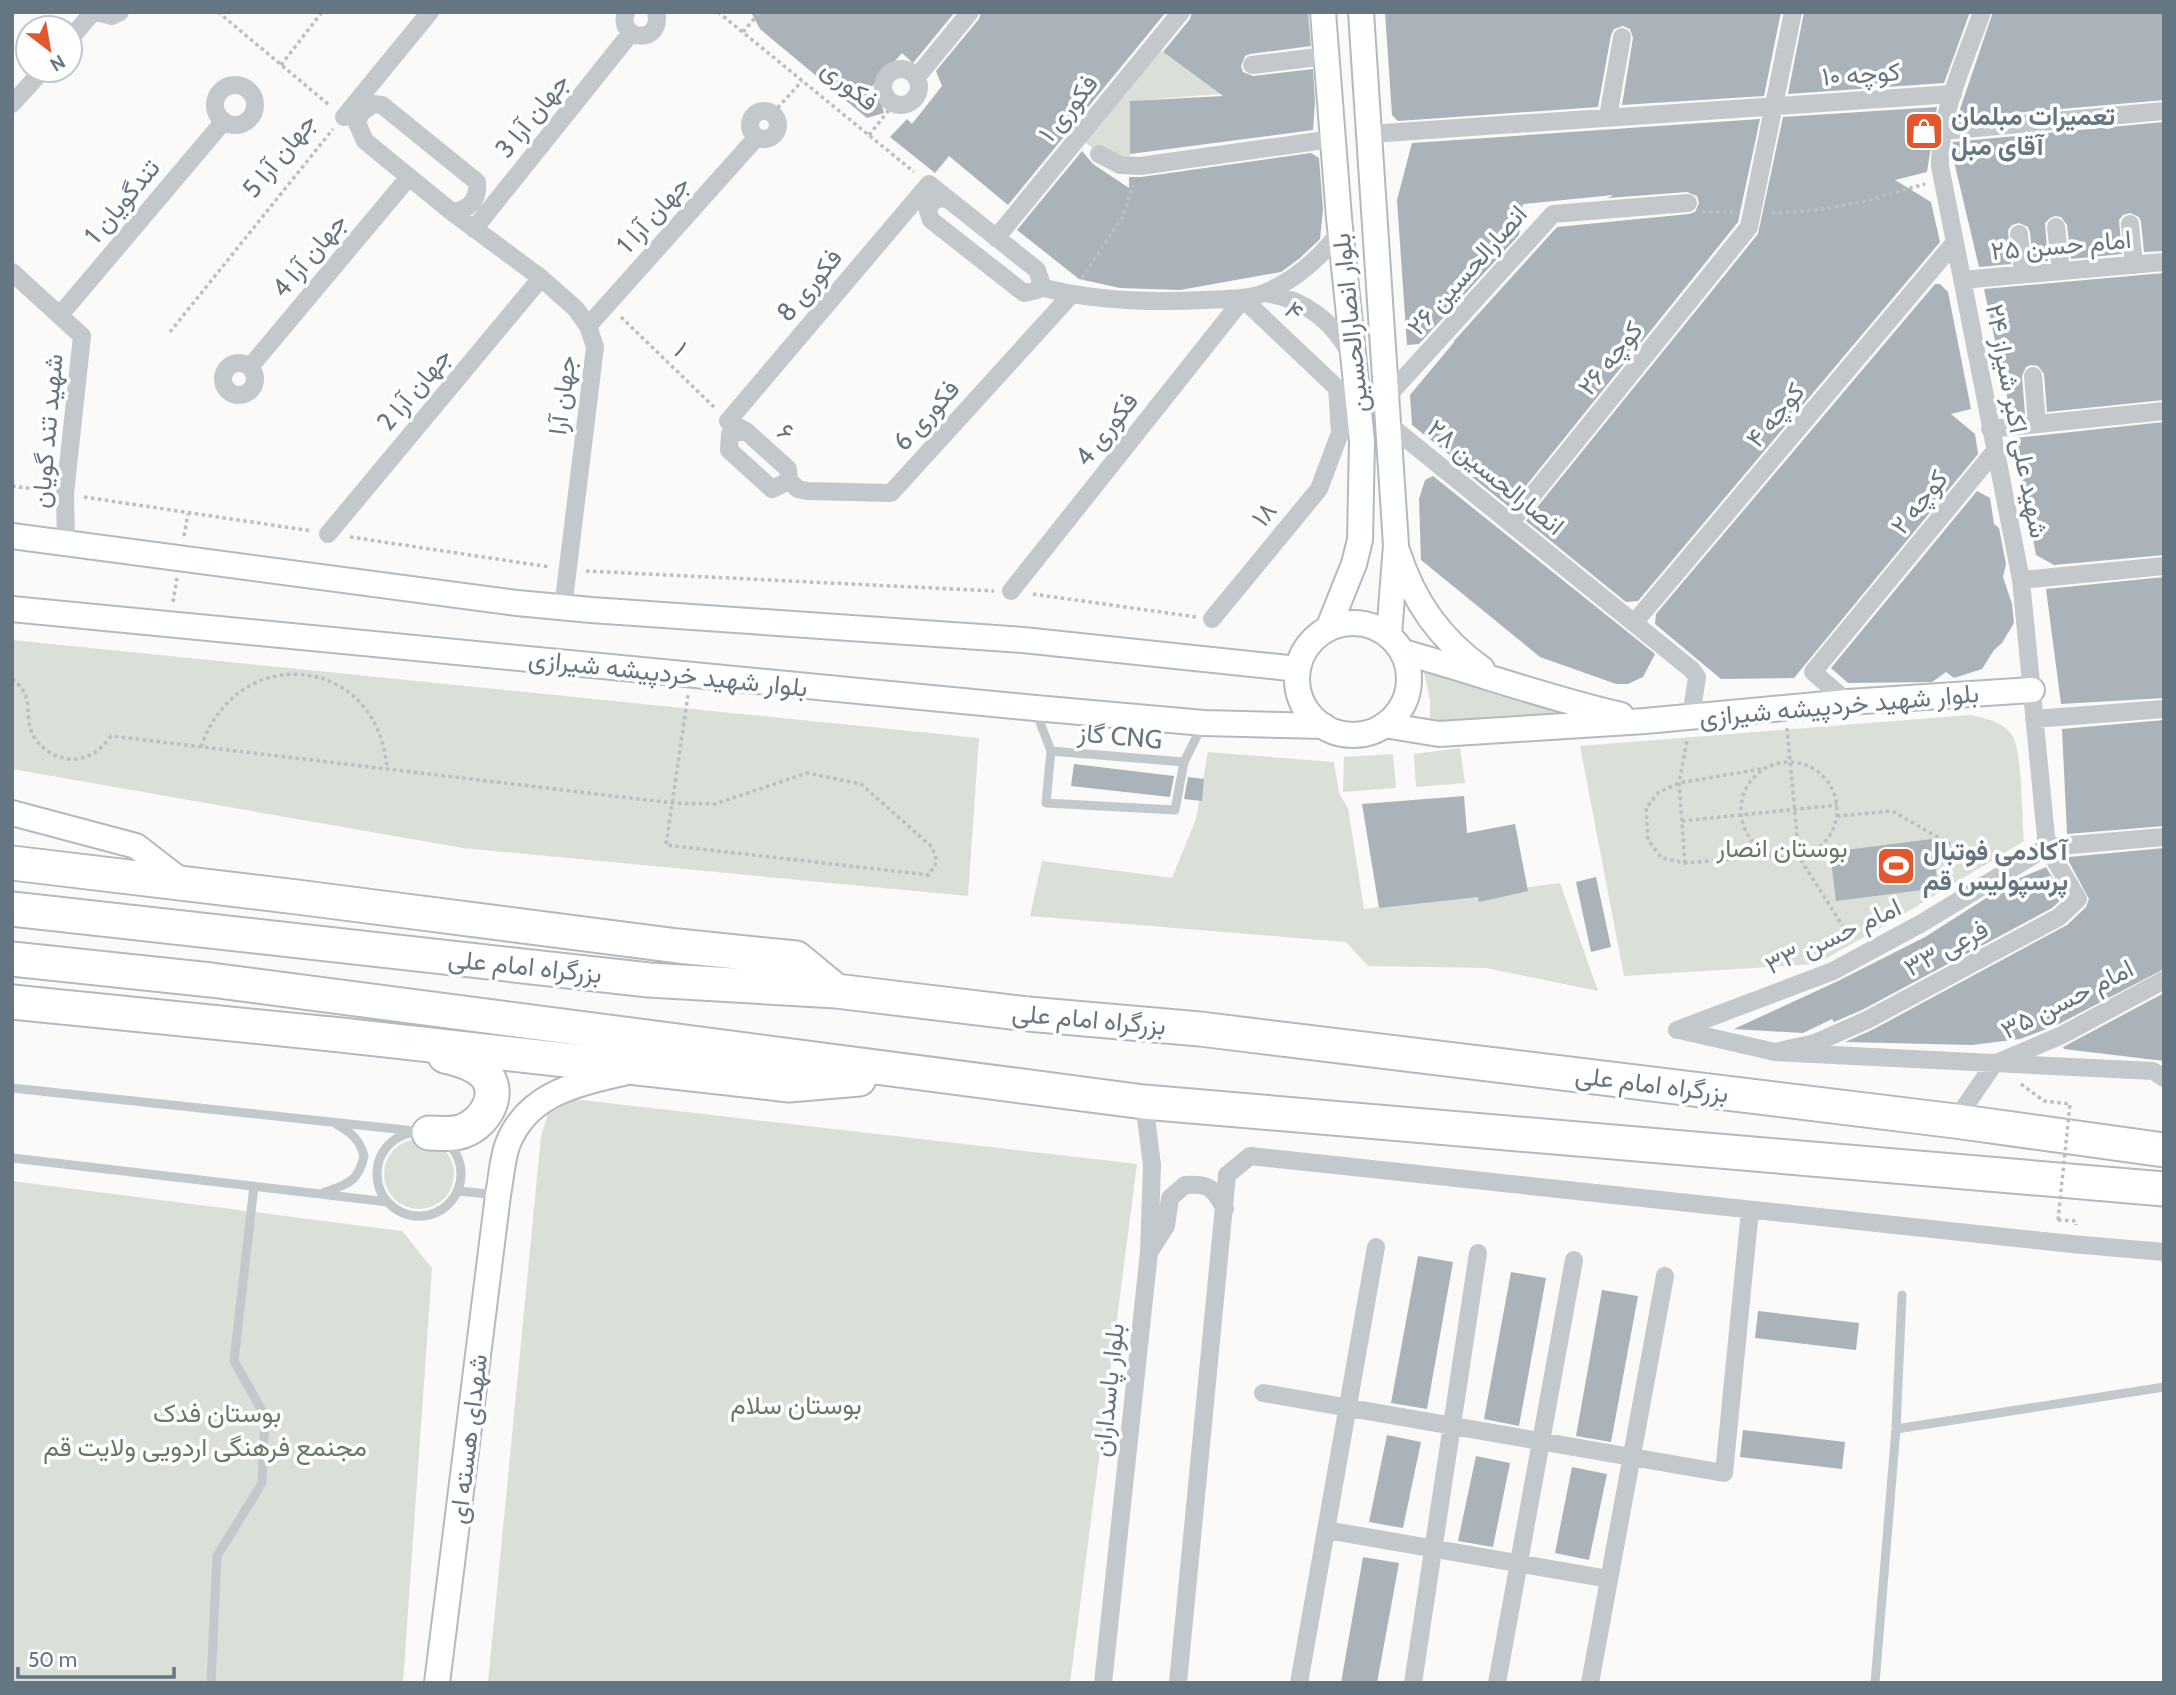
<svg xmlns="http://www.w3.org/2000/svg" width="2176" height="1695" font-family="Cabin,Vazirmatn,sans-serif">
  <rect width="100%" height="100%" fill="#fafaf8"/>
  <path fill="#dadfd7" d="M1157 48 1220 94 1131 101 1130 156H1103L1082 140Z
    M12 640 979 738 968 896 463 848 12 769Z
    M1422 663 1437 667 1555 712 1544 718 1430 723V700Z
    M1970 715C1984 718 2005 722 2013 737 2022 752 2022 821 2024 841L1889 923 1816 964 1624 976 1580 746Z
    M1460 748 1465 783 1416 787 1414 754Z
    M1208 752 1334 762 1339 793 1348 808 1364 909 1560 883 1598 991 1486 968 1368 966 1346 942 1030 916 1042 861 1172 878 1196 819Z
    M1393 754 1396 788 1343 792 1344 757Z
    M573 1099 1137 1164 1070 1683H488L541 1136 548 1114Z
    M384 1174a35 35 0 1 1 70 0a35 35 0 1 1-70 0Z
    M12 1181 402 1231 432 1268 403 1683H12Z"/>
  <path fill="#aab3b9" d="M751 12H955L913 63 902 53 870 89 880 98 884 113 867 118 760 29Z
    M981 12H1166L1008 205 949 156 935 173 890 137 907 119 912 124 942 86 936 71 979 19Z
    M1192 12H1308L1311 46 1250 54 1245 56 1241 66 1243 72 1253 76 1313 69 1315 102 1313 130 1130 154V101L1223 96 1163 52 1190 19Z
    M1385 12H1781L1764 96 1622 105 1633 38 1630 29 1623 26 1614 29 1611 35 1598 107 1398 121 1392 115Z
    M1804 12H1970L1944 83 1788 94Z
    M1993 12H2164V100L1957 118Z
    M1937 107 1927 172 1895 180 1931 202 1940 242 1638 601 1626 602 1526 521 1758 234 1783 117Z
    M1760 119 1738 222 1509 507 1472 477H1477L1412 425 1410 395 1455 341 1453 342 1557 227 1689 214 1695 212 1699 203 1697 196 1687 192 1608 198 1613 195 1523 204 1519 235 1419 344 1407 345 1397 200 1412 143Z
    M2164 122V251L2144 252 2141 222 2139 217 2130 213 2123 215 2119 220 2122 254 2071 259 2067 225 2061 217 2055 216 2050 218 2045 223 2048 261 2033 262 2030 232 2028 227 2019 223 2012 225 2008 230 2011 264 1979 267 1952 153 1953 142Z
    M1082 151 1093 164 1129 188V177H1141L1311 153 1319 158 1323 209 1320 239 1300 258 1281 272 1180 290 1120 288 1079 279 1017 230Z
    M2164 273V400L2047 412 2044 374 2038 366 2031 365 2026 367 2022 376 2025 414 2011 415 1984 289Z
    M1935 284H1940L1948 292 1971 409 1951 414 1975 434 1978 454 1794 678 1721 679 1655 624 1656 614Z
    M2164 422V555L2054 565 2036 555 2015 438Z
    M1433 476 1655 654 1643 677 1628 684H1616L1540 657 1421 560 1419 499 1425 480Z
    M1977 491 1990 498 1994 524 1999 528 2006 564 2003 577 2012 604 2014 623 2002 643 1994 650 1982 669 1954 678 1946 672 1932 682 1848 683 1831 668Z
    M2164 577V698L2061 704 2046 589Z
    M2164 720V826L2067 834 2062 729Z
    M1074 764 1174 776 1170 797 1071 786Z
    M1188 777 1204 779 1202 801 1184 799Z
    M1464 796 1467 833 1515 824 1528 891 1479 902 1478 897 1379 908 1362 804Z
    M1932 839 1938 888 1836 901 1830 852Z
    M2164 848V969L2057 1025 2020 1039 1972 1045 1845 1042 1872 1030 2067 925 2086 907 2089 899 2068 860 2069 857Z
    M2046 867 2064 897 2052 908 1862 1010 1834 1022 1832 1019 1803 1033 1734 1029 1838 981 1925 937 2013 881Z
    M1596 877 1611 947 1591 952 1576 882Z
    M2164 993V1061L2064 1049 2063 1047Z
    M1418 1256 1453 1262 1427 1409 1391 1403Z
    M1511 1272 1546 1278 1519 1426 1484 1419Z
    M1602 1290 1638 1296 1611 1442 1576 1436Z
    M1758 1311 1859 1323 1856 1350 1755 1338Z
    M1743 1430 1845 1442 1842 1469 1740 1457Z
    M1387 1435 1421 1442 1403 1528 1369 1522Z
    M1476 1456 1510 1463 1493 1547 1458 1541Z
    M1572 1467 1607 1474 1589 1560 1555 1553Z
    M1363 1557 1399 1563 1377 1683H1341Z"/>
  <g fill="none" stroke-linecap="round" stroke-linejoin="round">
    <g stroke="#b3babf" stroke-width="28">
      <path id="secondary" d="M1323 12 1339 218 1362 441 1360 540 1354 564 1328 629
        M1361 12 1396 545 1389 635
        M12 536 517 603 591 610 1023 640 1298 669
        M1398 553C1414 602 1440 639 1482 669
        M12 609 1035 708 1204 723 1324 726
        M1297 679a56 56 0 1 1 112 0a56 56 0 1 1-112 0Z
        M1403 652C1476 672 1547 698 1621 715
        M1384 725 1439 734 1645 721 1848 702 2032 690
        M12 813 136 846 184 883
        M437 1683 498 1195C501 1179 502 1161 507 1146 526 1094 576 1084 623 1073"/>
    </g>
    <g stroke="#b4b9bd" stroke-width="37">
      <path id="highway" d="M12 863 297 897 678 946 796 958 836 991
        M12 909 649 980 836 991 1028 1014 1200 1029 1955 1121 2164 1150
        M12 959 211 980 1144 1102 2164 1189
        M12 1002 341 1035 789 1085 859 1079
        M429 1133C440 1133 453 1135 463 1131 484 1124 503 1094 485 1074 474 1063 460 1060 445 1056"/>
    </g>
    <path stroke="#bbbfc2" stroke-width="3.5" stroke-dasharray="3.5 3.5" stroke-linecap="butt" d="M218 12 329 105
      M718 12 914 172
      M743 32 760 12
      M281 65 322 12
      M773 113 802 81
      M869 135 893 105
      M1702 212H1733
      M1772 213 1818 210 1865 201 1925 184
      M1082 278 1123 216 1133 185
      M621 317 716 409
      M170 332 333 129
      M12 486 49 491
      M84 497 312 531
      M184 536 188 514
      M350 537 550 567
      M586 571 994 591
      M1033 594 1196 617
      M173 602 177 578
      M12 679C30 693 27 702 29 722 31 742 51 758 70 759 88 760 101 750 111 736L672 803 715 804 807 773 861 784 932 847 937 861 929 875 666 845 688 695
      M1787 728 1799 857 1851 939
      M201 747C238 639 379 655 387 769
      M1741 810a48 48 0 1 1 96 0a48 48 0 1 1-96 0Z
      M1761 769 1679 783 1659 792 1646 808 1648 840 1662 858 1685 863 1773 856
      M1837 816 1892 811 1985 864
      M1682 821 1837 805
      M1685 863 1679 783 1687 740
      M2021 1084 2044 1101 2070 1104
      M2058 1220 2076 1221V1225"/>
    <path stroke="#c3c8cc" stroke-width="9" d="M1036 712 1051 751 1046 803 1175 810 1184 762 1203 724
      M1051 751 1184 762
      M12 1088 424 1132
      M377 1174a42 42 0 1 1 84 0a42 42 0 1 1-84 0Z
      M12 1158 388 1202
      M458 1191 498 1195
      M323 1193C347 1184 358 1183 364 1156 360 1140 351 1132 336 1124
      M1896 1429 2164 1387
      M211 1683 217 1556 262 1483 265 1416 234 1361 254 1186
      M1875 1683 1896 1429 1902 1295"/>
    <path stroke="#c3c8cc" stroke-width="18" d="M97 12 112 16 120 12
      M626 12C616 42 664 45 656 12
      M70 39 93 12
      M1252 65 1326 56
      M883 87a18 18 0 1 1 36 0a18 18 0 1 1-36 0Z
      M916 78 970 12
      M215 105a20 20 0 1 1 40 0a20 20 0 1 1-40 0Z
      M12 104 43 70
      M750 125a14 14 0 1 1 28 0a14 14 0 1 1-28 0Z
      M344 117 430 12
      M1608 117 1622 37
      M1943 131 2164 111
      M1370 134 1953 94
      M1099 154 1120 165 1140 166 1332 139
      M452 212C469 210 479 200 477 182L382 105 373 104 361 113 357 123 365 141 452 212 541 278 576 309 588 326 595 347 563 608
      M2130 224 2134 265
      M2056 227 2061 271
      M474 229 631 33
      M2019 234 2023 274
      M996 238 1181 12
      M12 272 82 336 65 494 66 542
      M1962 280 2164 262
      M1040 287C1094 301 1148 303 1204 300 1225 299 1247 300 1267 292 1298 278 1320 258 1340 232
      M1265 293C1303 299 1333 320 1351 356
      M60 315 224 121
      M588 326 757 137
      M223 379a16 16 0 1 1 32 0a16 16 0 1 1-32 0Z
      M250 367 409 177
      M2033 376 2037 424
      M1385 399 1553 214 1688 203
      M1387 423 1692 670 1697 677 1691 717
      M1990 429 2164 411
      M746 431 728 421 929 184 1037 270 1041 282 1037 290 1024 293 931 220 928 211 931 203 939 198 948 199
      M746 431 788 469 789 481 772 489 729 450 730 434Z
      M789 481 798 489 807 491 891 493 1071 295
      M1511 522 1749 227 1793 12
      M328 534 541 278
      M2021 580 2164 566
      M1011 591 1243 299 1337 388 1340 433 1319 489 1212 619
      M1634 623 1955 242
      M1848 702 1813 672 1995 451
      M2034 719 2164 709
      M1677 1030 1833 971 1922 923 2047 847 2164 837
      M1679 1030 1775 1052 2153 1071 2164 1078
      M1775 1052 1815 1043 1867 1020 2059 917 2078 899 2047 847 2021 580 1940 166C1939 113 1965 61 1982 12
      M1955 1121 1994 1064 2062 1035 2164 980
      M1150 1251 1166 1226 1170 1198 1185 1185C1210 1183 1213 1188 1225 1209
      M1263 1393 1724 1473 1750 1210
      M1326 1530 1609 1579
      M1103 1683 1149 1252 1152 1165 1144 1102
      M1178 1683 1227 1175 1250 1156 2072 1244 2164 1252
      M1299 1683 1376 1247
      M1413 1683 1478 1253
      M1497 1683 1574 1260
      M1590 1683 1665 1276"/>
    <use href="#secondary" stroke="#fff" stroke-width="24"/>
    <use href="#highway" stroke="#fff" stroke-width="33"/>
    <path stroke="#bbbfc2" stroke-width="3.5" stroke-dasharray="3.5 3.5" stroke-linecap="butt" d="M2058 1220 2070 1104"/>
  </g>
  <defs>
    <g id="shop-square" transform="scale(2.0125)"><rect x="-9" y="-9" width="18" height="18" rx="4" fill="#e4572e" stroke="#fff"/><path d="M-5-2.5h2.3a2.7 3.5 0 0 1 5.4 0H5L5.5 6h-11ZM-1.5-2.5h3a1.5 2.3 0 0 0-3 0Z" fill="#fff"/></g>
    <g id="stadium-square" transform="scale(2.0125)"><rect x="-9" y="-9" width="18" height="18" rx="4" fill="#e4572e" stroke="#fff"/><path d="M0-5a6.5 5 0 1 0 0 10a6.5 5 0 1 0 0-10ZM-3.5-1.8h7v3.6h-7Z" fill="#fff"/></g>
  </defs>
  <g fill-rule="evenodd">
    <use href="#shop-square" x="1924" y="131"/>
    <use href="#stadium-square" x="1896" y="866"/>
  </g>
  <g text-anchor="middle" stroke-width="7" stroke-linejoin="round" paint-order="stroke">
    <g font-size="26" fill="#657683" stroke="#fff">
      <text transform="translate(1861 74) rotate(-4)" y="9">کوچه ۱۰</text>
      <text transform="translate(850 85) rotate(39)" y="9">فکوری</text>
      <text transform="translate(1068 108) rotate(-51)" y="9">فکوری ۱</text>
      <text transform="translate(532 115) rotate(-51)" y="9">جهان آرا 3</text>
      <text transform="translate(279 155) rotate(-51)" y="9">جهان آرا 5</text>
      <text transform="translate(122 201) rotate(-50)" y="9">تندگویان 1</text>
      <text transform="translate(653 214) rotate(-48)" y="9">جهان آرا 1</text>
      <text transform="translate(2061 245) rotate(-5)" y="9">امام حسن ۲۵</text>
      <text transform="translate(309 255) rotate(-50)" y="9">جهان آرا 4</text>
      <text transform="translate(1467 270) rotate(-48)" y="9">انصارالحسین ۲۶</text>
      <text transform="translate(809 285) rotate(-50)" y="9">فکوری 8</text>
      <text transform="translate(1294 311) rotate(44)" y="9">۴</text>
      <text transform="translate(1350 323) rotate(-96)" y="9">بلوار انصارالحسین</text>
      <text transform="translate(681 349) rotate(44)" y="9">۱</text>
      <text transform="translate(1610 358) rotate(-51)" y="9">کوچه ۲۶</text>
      <text transform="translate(414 389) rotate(-50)" y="9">جهان آرا 2</text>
      <text transform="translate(562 395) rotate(-83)" y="9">جهان آرا</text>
      <text transform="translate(926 415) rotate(-48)" y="9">فکوری 6</text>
      <text transform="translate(1775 415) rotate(-50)" y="9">کوچه ۴</text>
      <text transform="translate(2017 421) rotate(79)" y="9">شهید علی اکبر شیراز ۲۴</text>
      <text transform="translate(1106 429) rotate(-52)" y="9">فکوری 4</text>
      <text transform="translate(47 431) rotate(-85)" y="9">شهید تند گویان</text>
      <text transform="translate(786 432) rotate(42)" y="9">۶</text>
      <text transform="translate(1496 477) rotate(39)" y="9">انصارالحسین ۲۸</text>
      <text transform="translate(1919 502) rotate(-51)" y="9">کوچه ۲</text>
      <text transform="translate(1264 514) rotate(-51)" y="9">۱۸</text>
      <text transform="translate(668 673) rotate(6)" y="9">بلوار شهید خردپیشه شیرازی</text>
      <text transform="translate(1839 705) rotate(-5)" y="9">بلوار شهید خردپیشه شیرازی</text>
      <text transform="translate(1120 736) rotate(5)" y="9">گاز CNG</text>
      <text transform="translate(1833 936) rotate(-25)" y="9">امام حسن ۳۳</text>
      <text transform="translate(1946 948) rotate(-28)" y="9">فرعی ۳۳</text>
      <text transform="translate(525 966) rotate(6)" y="9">بزرگراه امام علی</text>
      <text transform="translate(2067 999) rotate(-27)" y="9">امام حسن ۳۵</text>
      <text transform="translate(1089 1019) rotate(5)" y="9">بزرگراه امام علی</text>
      <text transform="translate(1652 1084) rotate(7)" y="9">بزرگراه امام علی</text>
      <text transform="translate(1108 1390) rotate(-84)" y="9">بلوار پاسداران</text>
      <text transform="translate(468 1439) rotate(-83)" y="9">شهدای هسته ای</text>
    </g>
    <g font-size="26" font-weight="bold" fill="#657683" stroke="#fff" text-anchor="start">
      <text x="1951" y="125">تعمیرات مبلمان<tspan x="1951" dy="30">آقای مبل</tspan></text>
      <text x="1923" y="860">آکادمی فوتبال<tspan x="1923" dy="30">پرسپولیس قم</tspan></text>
    </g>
    <g font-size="26" fill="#687a64" stroke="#fff">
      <text x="1782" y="857">بوستان انصار</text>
      <text x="796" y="1414">بوستان سلام</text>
      <text x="217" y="1422">بوستان فدک</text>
      <text x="205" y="1456">مجنمع فرهنگی اردویی ولایت قم</text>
    </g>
  </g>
  <rect width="2176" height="1695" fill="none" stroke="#657683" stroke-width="28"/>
  <g transform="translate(49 49) rotate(149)"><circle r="33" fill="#ffffff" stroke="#c1c8cd" stroke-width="2"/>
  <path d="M0-5L12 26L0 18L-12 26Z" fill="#e4572e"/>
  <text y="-10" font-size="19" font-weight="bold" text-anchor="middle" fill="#657683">N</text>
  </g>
  <path d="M18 1667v10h156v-10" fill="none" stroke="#657683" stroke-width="3.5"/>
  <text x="28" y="1667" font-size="21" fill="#657683" stroke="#ffffff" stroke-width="5" paint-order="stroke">50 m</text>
</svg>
